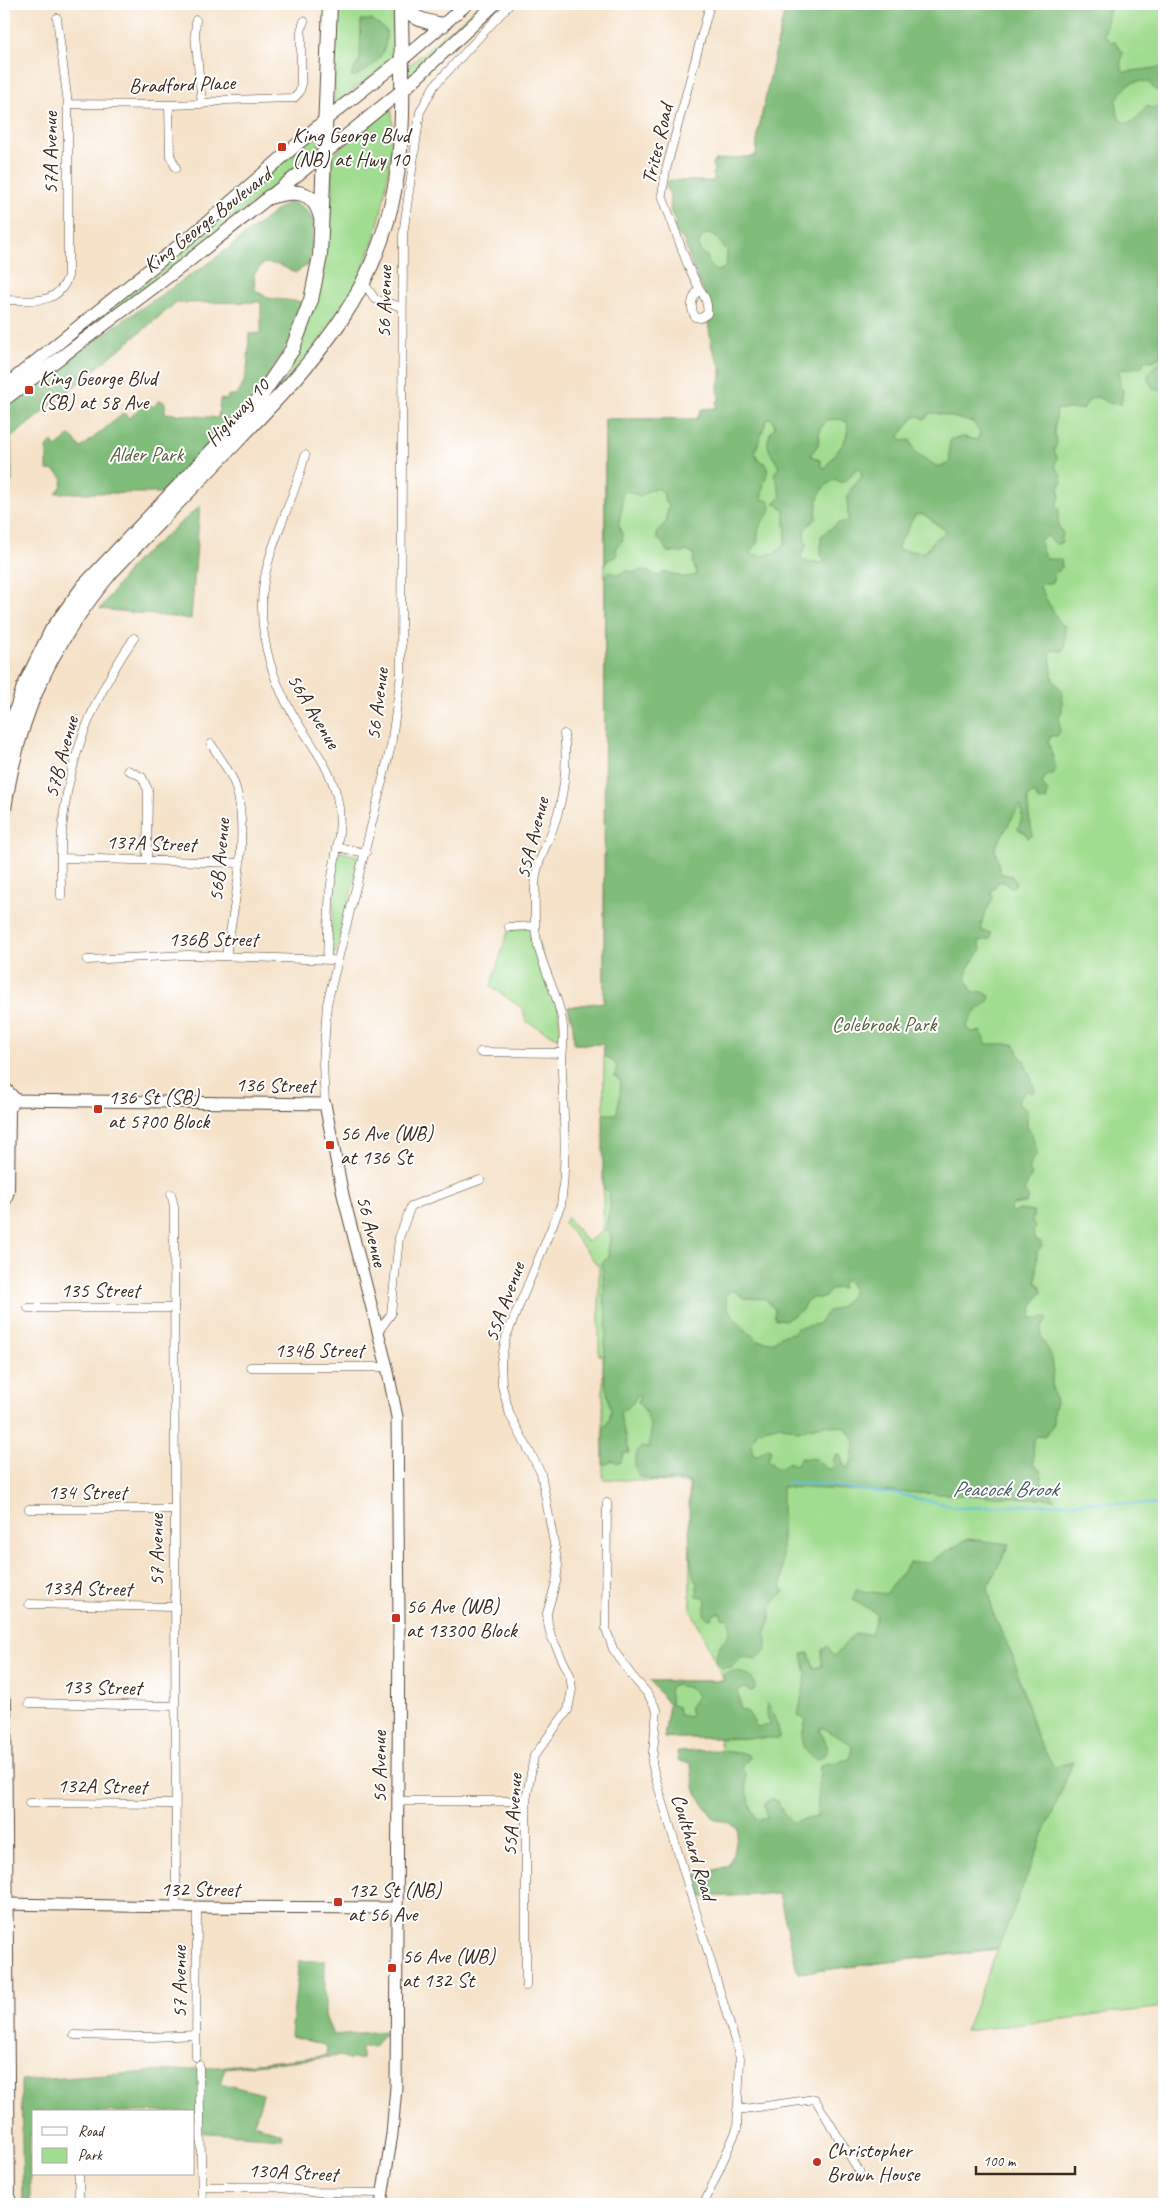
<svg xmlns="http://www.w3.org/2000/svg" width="1168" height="2208" font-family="Caveat,sans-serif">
  <rect width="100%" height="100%" fill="#fff"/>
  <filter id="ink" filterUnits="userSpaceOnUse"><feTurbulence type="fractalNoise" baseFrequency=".02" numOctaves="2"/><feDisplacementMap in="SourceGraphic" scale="10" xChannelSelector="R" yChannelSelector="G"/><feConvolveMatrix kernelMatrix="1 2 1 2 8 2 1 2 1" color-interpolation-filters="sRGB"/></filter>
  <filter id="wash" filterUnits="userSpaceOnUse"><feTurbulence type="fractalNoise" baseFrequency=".0096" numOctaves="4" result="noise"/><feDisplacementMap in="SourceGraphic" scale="20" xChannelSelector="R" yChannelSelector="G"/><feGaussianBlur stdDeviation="1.12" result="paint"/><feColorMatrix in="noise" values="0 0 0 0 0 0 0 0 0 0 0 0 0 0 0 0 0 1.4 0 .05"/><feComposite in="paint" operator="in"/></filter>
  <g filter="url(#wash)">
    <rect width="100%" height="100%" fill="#f5e2c9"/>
    <path fill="#a1dd90" stroke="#6e8457" d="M340 4H392L395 52 394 58 334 105 336 29Z
      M481 4H489L406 81 407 67Z
      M786 4H1164V2007L965 2031 998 1949 798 1973 779 1894 701 1897 695 1876 896 1815 745 1859 734 1817 733 1794 719 1739 747 1738H664L669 1705 650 1681H724L690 1608 689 1483 603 1479V1355H599V1267L564 1223 567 1217 587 1242 603 1231 604 1044H574L573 1024 568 1007 604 1002 605 419H697L702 409 721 408V324L677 181H714L715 160 756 156 758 132Z
      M391 108C395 127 391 152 388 172 382 222 367 272 338 314 315 349 286 379 258 410L287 368 326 251 333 191 331 156Z
      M319 133 320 147 235 217 54 359 51 353Z
      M339 851 360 857 336 953 330 952 335 875Z
      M533 926 558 1008 561 1040 526 1021 523 1009 491 986 508 931Z"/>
    <path fill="#80bc7a" stroke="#5e734c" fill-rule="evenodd" d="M786 4H1111L1104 35 1111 42H1115L1123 53C1121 60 1119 66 1124 72L1164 67V93C1157 93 1153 88 1149 82 1129 80 1128 84 1116 100L1118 116 1122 122 1130 123 1141 114 1146 106 1153 108 1164 103V117L1161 122 1164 130V357H1161L1153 361 1145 360 1140 368 1134 367 1130 370 1121 369 1119 371 1120 386 1123 390 1121 405 1115 402 1112 404 1097 397 1090 398 1083 409H1057L1054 433 1057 443 1054 451 1057 457 1055 466 1061 475 1062 482 1059 488 1060 498 1056 505 1059 510 1058 525 1063 534 1061 543 1056 544 1047 536 1040 540C1041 546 1042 556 1049 559 1052 560 1057 558 1061 560L1062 567 1055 574 1052 583H1042L1040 587C1046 600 1054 611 1060 624L1065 626V647L1063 651 1054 650 1050 652 1053 680 1062 691V711L1059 717 1060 732 1057 736H1051L1048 741 1056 768 1054 773 1046 776 1042 783 1048 792 1046 800 1040 801 1037 800V795L1034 794 1028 796C1027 807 1030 823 1033 835L1028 838 1024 832 1018 829 1022 817 1021 806H1019L995 848 1000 873 1012 876 1016 883 1014 886 1011 887 1004 882H998L991 892 993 896C990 908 979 918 982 931L991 933 990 939 979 941 981 950C976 959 964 966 967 980 968 984 971 986 971 991L983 992 990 995C989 1009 972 1006 967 1027L972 1032 981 1031 986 1044H1014L1018 1050 1019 1056 1024 1060 1035 1090 1033 1093 1027 1091 1019 1099 1018 1104 1027 1110V1127C1033 1134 1035 1146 1038 1155L1032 1161 1028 1170 1032 1174 1024 1191 1029 1198 1026 1203 1012 1205 1010 1209 1012 1213 1020 1210 1034 1212 1032 1221 1035 1227 1033 1233 1036 1240 1041 1242 1042 1245 1037 1252 1036 1283 1041 1286 1042 1293C1034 1300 1032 1306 1031 1318L1046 1317 1047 1320C1032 1337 1049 1344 1052 1359 1054 1367 1052 1375 1052 1383 1052 1390 1055 1396 1056 1403 1052 1411 1054 1414 1053 1423 1052 1428 1047 1433 1044 1437L1037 1436 1034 1439 1033 1464 1040 1470 1042 1484 1055 1499 782 1487V1588L784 1592C763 1610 776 1613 765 1633 769 1648 768 1648 757 1659L742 1657 733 1667 722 1668 716 1662C716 1636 737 1640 728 1619L722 1618 721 1613H715L711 1619 707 1618 704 1614 706 1600 703 1597 697 1596V1583C686 1571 690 1502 690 1482 674 1476 658 1486 644 1477L641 1478C633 1470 633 1455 641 1447L649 1448C652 1430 651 1415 638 1403L640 1396H636L634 1402 620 1413C622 1427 627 1439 629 1453H624L620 1463H617L613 1460 605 1465 603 1462V1429L609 1421 611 1411 603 1372 607 1316 603 1295 604 1287 602 1263 609 1257 608 1250 611 1236 606 1227 610 1207 609 1192 603 1188V1114H616C618 1109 622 1085 620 1081 619 1079 617 1078 614 1076L617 1068 615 1063 604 1056 603 1044H574L573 1024 568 1007 604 1002 605 575 609 572 619 575 625 570 634 572 645 570 658 576 665 572 682 577 694 576 697 573 693 563 694 554 686 551 681 553 667 552 662 542 657 539V532L667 521 666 516 669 505 664 500V494L658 488 648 491 640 496 627 491 622 493C621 498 623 504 622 509 619 521 617 525 623 536L622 541 616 547 617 556 608 560 605 565V419H697L702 409 716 408V402L719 400 718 384 722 377V370L712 348 708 322 712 316V310L693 269 684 241 673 229 676 222 671 213 669 192 666 188 669 180 713 182 715 179 712 174 714 170 712 163 718 160 756 156 758 132ZM706 234H713L727 251 726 267 719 271H715L709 263 707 256 700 251 698 245 702 237ZM930 413C945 413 958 420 973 422L980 433 977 440 964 437 951 439 949 445 950 462 943 466H936L915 452 910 440 902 441 899 436 914 417 920 416 924 420ZM771 418 775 426C762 444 769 450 779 467L774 474C778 481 778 489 781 497L774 503 784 509C784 530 794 551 766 555 759 556 755 556 750 553 764 537 754 540 760 526 764 516 775 513 769 501L762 499C761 487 766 480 768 468L766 464 758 460 755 452 767 419ZM839 419 847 422C851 441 834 453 825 468L821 467V461L810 455 818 445 820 429 827 420ZM856 469H860L862 476C859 481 855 484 851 489 845 497 849 511 848 521L838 523 821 536V555L826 561 823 563 803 561 801 556 807 545C801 532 804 528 816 519 817 499 817 490 835 479L839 482H845ZM923 514 946 531 942 535 936 538 925 552 898 550C899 537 905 537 909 527 911 522 912 520 915 515ZM846 1280C848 1282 851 1284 852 1287 856 1296 837 1311 828 1311L818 1324 797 1328 793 1333 780 1336 774 1342 758 1341C746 1329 717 1309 729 1291H734L744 1298 766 1299 775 1310 774 1315 776 1319 786 1320 802 1310 806 1301 811 1298H824L831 1289 842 1288V1282ZM780 1425 798 1431 823 1425 845 1427 855 1442C852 1452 854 1460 848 1468L845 1467 840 1455H836L834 1459 833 1469C825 1470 821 1464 816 1459L801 1458 796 1465 788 1462 782 1468H776L768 1460 771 1450 768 1448 758 1455 753 1454 751 1445 757 1431Z
      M361 20H372L386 30C389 54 373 69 353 77L351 75 360 59Z
      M290 202C324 211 312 237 309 264L295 273 280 265 264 263 254 274 255 290 268 298 303 302C299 314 296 327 290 338 260 399 209 445 163 493H56L61 487 63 480C59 473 56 470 47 470V447L52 442 56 447 70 435 81 448 124 413 129 418 148 402 153 407 160 400 165 403V413L218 418 220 399 227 400 228 395 236 396C250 379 248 354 249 334L261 333V302L176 303 11 438 12 482H7L4 410 106 332 213 260 282 206Z
      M1164 359V390H1155C1141 374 1150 370 1164 359Z
      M200 506 191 619 100 609 134 563Z
      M968 1539 1009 1544 988 1587 993 1613 1013 1657 1036 1736 1054 1767 1073 1762 998 1948 798 1973 779 1894 701 1897 695 1876 728 1866 735 1848 738 1829 729 1822 715 1820C700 1800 692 1790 691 1763L678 1761 677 1752 713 1750 747 1754 750 1758 742 1765V1770L746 1774C744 1790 750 1804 756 1819H767L765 1804 771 1800 778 1801 783 1813 792 1822 817 1817 820 1765 850 1759 852 1747C844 1737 832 1735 822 1727L819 1731 824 1738 828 1749 823 1756 816 1760C798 1745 800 1742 806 1720L798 1716 806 1675 802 1654 809 1653 814 1668 822 1666V1650L828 1646 834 1657 854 1634H871L877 1614 853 1599 856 1590 886 1594 909 1563 929 1562Z
      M733 1671C743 1673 751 1674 756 1685L753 1691H750L746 1688 740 1689 738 1692 740 1709 748 1712 757 1727 771 1725 767 1716V1703L770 1706 779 1731V1738H664L669 1705 650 1681H724L723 1675ZM672 1685C683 1686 692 1687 698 1696L689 1708 691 1714 689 1717 679 1715 678 1707 671 1704 669 1690Z
      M299 1961H325V2015L333 2035 386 2031 374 2047H361V2059H348L340 2056 225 2068 220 2083 263 2094 254 2124 281 2133 283 2138 194 2132V2112H34V2134H30V2204H23L21 2081 206 2068 326 2056 327 2046 291 2036Z"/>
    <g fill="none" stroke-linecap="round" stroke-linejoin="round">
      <path stroke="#68bde4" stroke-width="2" d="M787 1483 833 1485 858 1490 897 1494 962 1508 1098 1502 1164 1505"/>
    </g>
  </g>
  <g filter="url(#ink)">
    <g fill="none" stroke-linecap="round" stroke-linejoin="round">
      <g stroke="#574638" stroke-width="9">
        <path id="street" d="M196 20 195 35 202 104
          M68 104 169 105 202 104 225 100 294 98 299 93 301 87V31L304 21
          M169 105 170 155 176 168
          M364 283 375 299 402 307
          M699 288C705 296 709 304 707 314L701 318 695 317C689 306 692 299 699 288L688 266 662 195 666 170 710 4
          M4 300C30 300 58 307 68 276V104L57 18
          M305 455C294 504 261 555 262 607 262 647 274 684 295 718 311 744 330 767 337 797 345 829 333 860 330 891 328 914 328 937 327 959
          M211 744C218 755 227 767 233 780 252 825 234 907 226 956
          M128 770 142 777 148 790 147 859
          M337 847 366 853
          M61 858 239 863
          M61 896C61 875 60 853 62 832 67 761 94 696 134 638
          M509 927 535 926
          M87 960 187 955 332 960
          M480 1052 562 1053
          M325 1104 323 1064 327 1004 391 746 401 675 403 235 420 112 434 86 510 4
          M171 1194 174 1206 176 1907
          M28 1308H173
          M378 1332 391 1314 399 1238 411 1206 480 1180
          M250 1367H387
          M607 1503 606 1629 613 1649 632 1676 647 1693 657 1710 652 1763 655 1776 740 2058 737 2129 704 2204
          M29 1509H174
          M29 1604 174 1607
          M29 1703 175 1706
          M398 1801H526
          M29 1803 175 1804
          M526 1986V1801L534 1756 568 1710 572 1689 570 1675 551 1636 548 1624 547 1613 556 1582 558 1565 541 1473 510 1415 502 1386 501 1362 506 1337 561 1205C567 1161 564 1116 562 1072 561 1057 565 1041 563 1026 559 991 536 961 535 924 535 909 534 890 536 875 539 857 549 841 554 825 564 798 568 762 564 734
          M74 2035 153 2037 196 2035
          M196 2057 197 1908
          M199 2065 202 2204
          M737 2110 815 2099 859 2171
          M79 2174V2204
          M202 2187H274L312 2192 383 2193"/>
      </g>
      <g stroke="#574638" stroke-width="13">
        <path id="secondary" d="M14 1100 325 1104 343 1195 387 1367 397 1417 399 1617 396 2087 392 2134 381 2204
          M4 1904 176 1907 397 1908"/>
      </g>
      <g stroke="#574638" stroke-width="14">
        <path id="primary" d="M4 387 202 227 325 120 410 53 467 4
          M4 400 185 264 325 153 411 83 495 4"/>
      </g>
      <g stroke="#574638" stroke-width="16">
        <path id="highway" d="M401 4C416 20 422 21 443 25
          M269 197C293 190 314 188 321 218
          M4 749 24 687 52 630 84 586 252 409 292 350 311 300 320 256 330 4
          M4 809C18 713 49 647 111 572 153 528 195 484 237 441 314 360 377 297 396 181 406 124 401 62 401 4
          M4 1089 14 1100 8 1108 7 1191 4 1200
          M4 1703 8 2204"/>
      </g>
      <use href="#street" stroke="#fff" stroke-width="8"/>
      <use href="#secondary" stroke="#fff" stroke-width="11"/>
      <use href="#primary" stroke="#fff" stroke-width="12"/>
      <use href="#highway" stroke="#fff" stroke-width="14"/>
    </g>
  </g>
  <g fill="#c8321e" stroke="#fff" stroke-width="2">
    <rect x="277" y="142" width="10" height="10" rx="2.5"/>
    <rect x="24" y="385" width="10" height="10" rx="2.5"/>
    <rect x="93" y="1104" width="10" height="10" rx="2.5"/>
    <rect x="325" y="1140" width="10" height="10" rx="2.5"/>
    <rect x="391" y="1613" width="10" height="10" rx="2.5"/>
    <rect x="333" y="1897" width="10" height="10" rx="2.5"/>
    <rect x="387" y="1963" width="10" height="10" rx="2.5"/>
    <circle cx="817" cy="2162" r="5"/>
  </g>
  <g text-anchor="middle" stroke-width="4" stroke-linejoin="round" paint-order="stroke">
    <g font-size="21" fill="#3b2a1e" stroke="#fff">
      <text transform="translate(182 84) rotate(-2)" y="7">Bradford Place</text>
      <text transform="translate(657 144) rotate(-77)" y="7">Trites Road</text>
      <text transform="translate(50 153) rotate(-90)" y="7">57A Avenue</text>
      <text transform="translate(207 220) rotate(-38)" y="7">King George Boulevard</text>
      <text transform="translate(384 302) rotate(-89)" y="7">56 Avenue</text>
      <text transform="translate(237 412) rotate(-47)" y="7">Highway 10</text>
      <text transform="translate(377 704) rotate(-83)" y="7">56 Avenue</text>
      <text transform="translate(314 711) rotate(59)" y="7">56A Avenue</text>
      <text transform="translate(61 757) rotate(-75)" y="7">57B Avenue</text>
      <text transform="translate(532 838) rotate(-76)" y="7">55A Avenue</text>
      <text transform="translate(151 843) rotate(2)" y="7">137A Street</text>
      <text transform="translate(219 860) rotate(-85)" y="7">56B Avenue</text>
      <text x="213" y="946">136B Street</text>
      <text transform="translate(275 1085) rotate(1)" y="7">136 Street</text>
      <text transform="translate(372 1231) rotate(76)" y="7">56 Avenue</text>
      <text x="100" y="1297">135 Street</text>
      <text transform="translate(504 1302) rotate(-70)" y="7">55A Avenue</text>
      <text x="319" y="1357">134B Street</text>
      <text x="87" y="1499">134 Street</text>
      <text transform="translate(156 1550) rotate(-90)" y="7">57 Avenue</text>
      <text transform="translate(87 1588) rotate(1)" y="7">133A Street</text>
      <text transform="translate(102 1687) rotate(1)" y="7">133 Street</text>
      <text transform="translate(379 1767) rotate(-90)" y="7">56 Avenue</text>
      <text transform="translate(102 1786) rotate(1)" y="7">132A Street</text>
      <text transform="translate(512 1815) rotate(-86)" y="7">55A Avenue</text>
      <text transform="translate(694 1847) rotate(73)" y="7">Coulthard Road</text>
      <text x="200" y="1896">132 Street</text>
      <text transform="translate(179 1982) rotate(-90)" y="7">57 Avenue</text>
      <text transform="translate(293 2172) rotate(3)" y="7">130A Street</text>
    </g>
    <g font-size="21" fill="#3b2a1e" stroke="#fff" text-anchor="start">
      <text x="292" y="142">King George Blvd<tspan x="292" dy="24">(NB) at Hwy 10</tspan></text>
      <text x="39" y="385">King George Blvd<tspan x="39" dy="24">(SB) at 58 Ave</tspan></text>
      <text x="108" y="1104">136 St (SB)<tspan x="108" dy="24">at 5700 Block</tspan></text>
      <text x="340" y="1140">56 Ave (WB)<tspan x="340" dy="24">at 136 St</tspan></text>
      <text x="406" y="1613">56 Ave (WB)<tspan x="406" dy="24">at 13300 Block</tspan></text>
      <text x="348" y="1897">132 St (NB)<tspan x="348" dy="24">at 56 Ave</tspan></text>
      <text x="402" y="1963">56 Ave (WB)<tspan x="402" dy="24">at 132 St</tspan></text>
      <text x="827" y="2157">Christopher<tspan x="827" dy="24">Brown House</tspan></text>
    </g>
    <g font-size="21" fill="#5a6040" stroke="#fff">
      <text x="146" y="461">Alder Park</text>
      <text x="884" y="1031">Colebrook Park</text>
    </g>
    <g font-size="22" font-style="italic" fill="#4b5d63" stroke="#fff">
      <text x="1005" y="1496">Peacock Brook</text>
    </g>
  </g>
  <rect width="1168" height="2208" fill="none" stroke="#fff" stroke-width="20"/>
  <rect x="32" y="2110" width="162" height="65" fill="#ffffff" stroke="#b1aaa5"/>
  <rect x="42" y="2127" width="25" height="8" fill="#ffffff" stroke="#b1aaa5"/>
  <text x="78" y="2136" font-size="15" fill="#3b2a1e">Road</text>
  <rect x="42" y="2148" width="25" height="15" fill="#a1dd90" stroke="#b1aaa5"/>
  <text x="78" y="2160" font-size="15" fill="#3b2a1e">Park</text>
  <path d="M976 2166v8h99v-8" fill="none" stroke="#3b2a1e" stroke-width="2.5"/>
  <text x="983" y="2166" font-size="15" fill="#3b2a1e" stroke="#ffffff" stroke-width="4" paint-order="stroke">100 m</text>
</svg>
